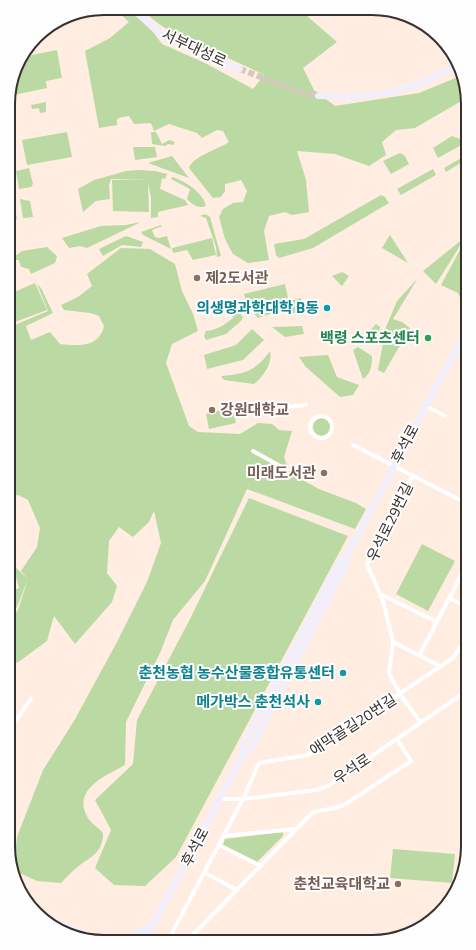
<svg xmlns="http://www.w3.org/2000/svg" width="476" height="950" font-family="'Titillium Web','Noto Sans KR',sans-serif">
  <rect width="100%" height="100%" fill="#ffede2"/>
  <path fill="#bbd9a2" d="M114 8H127L153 32 162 44 205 63 253 89 264 75C223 53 174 42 140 8L299 9 337 42 303 68 314 90 335 106 419 93 463 75V100L415 128 396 130 382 142 386 155 369 166 335 154 297 151 306 180 309 212 292 215 285 212 269 216 264 231 269 260 248 263 233 254 225 239 219 217 223 209 233 203 243 202 247 191 241 180 225 184V191L221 197 213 198 189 168C193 156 219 149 229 142L223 131 217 130 202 138 197 133 169 124 154 131 151 123 134 124 129 116 122 117 117 119V125L99 128 85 51 110 38 129 22Z
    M57 50 62 78 46 81 47 88 14 95C12 81 13 68 22 57Z
    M46 102V112L40 113 39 108 32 109 31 105Z
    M67 132 72 157 27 165 22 140Z
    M151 132H156L162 144 169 140 175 142 173 145 168 144 165 146 152 144Z
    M452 136 460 139 463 144 438 158 433 148Z
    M133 147H155L157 157 135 160Z
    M400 153 405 156 409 164 391 174 383 161Z
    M172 156 189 178 148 163Z
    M463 157 464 161 446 172 444 168Z
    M29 168 33 184 31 187 19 189 16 171Z
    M433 169 436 175 401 195 397 189Z
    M139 170 155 171 167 174 165 179 162 178 160 189 185 200 188 205 158 212V217L151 218V197L148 183 149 212 113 211 112 180H148L111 179 109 185 110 199 96 201 83 212 78 189 94 180 126 171Z
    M172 177C185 181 203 192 206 206 198 209 193 205 187 199L190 189 171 179Z
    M381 195 385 197 389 203 313 248 279 258 276 255 274 244 304 239Z
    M9 199H13L17 219 9 221Z
    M20 199 30 201 33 217 23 218Z
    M205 214 210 217 221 256 217 257 216 247 206 218 200 216Z
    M141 222 87 248 80 246 69 248 62 238 101 226 126 225Z
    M161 225 162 226 152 230 155 237 159 238 167 236 171 249 143 235 141 232Z
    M390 235 408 263 382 248Z
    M126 236 143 242 141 247 122 245 103 256 99 249Z
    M212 238 216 255 193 260 187 250 173 253 172 248Z
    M459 242 461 243 458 249 436 284 423 271Z
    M47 247 57 256 55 263 31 274 29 269 21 267 19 260H10L22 251Z
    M121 248 150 249 175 264 182 291 193 314 198 331 172 344 166 363 189 426 198 432 240 434 258 423 272 424 279 430 292 431 284 457 290 473 319 489 356 503 366 509 355 529 247 489 205 581 173 620 160 653 126 722 125 765C105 776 71 790 88 818 91 823 99 828 103 833 103 851 93 856 80 865 73 870 67 877 61 883L37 881 13 870 17 837 43 770 74 721 117 642 147 582 161 543 154 511 149 522 133 537 119 527 109 541 107 573 117 586 112 602 75 644 54 616 47 641 17 663 12 657V617L18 610 28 579 17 607 12 612 11 591 19 588 15 574H11V569L14 566 27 578 21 571 37 547 40 528 28 500 18 495 11 497 10 327 48 311 37 284 41 288 53 313 26 326 31 340 50 332 60 344C78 346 99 348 104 326L99 316 90 313 64 310 61 305 78 297 92 286 87 274Z
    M460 250 464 252V303L461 300 458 293 441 285Z
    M342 272 349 276 342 286 332 276Z
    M418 278 393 319 402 322 410 328 384 373 378 370 386 327 397 301Z
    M35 283 47 310 10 324V294Z
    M285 284 288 298 255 307 247 304 244 294Z
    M301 298 302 313H273L258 318 253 312Z
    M236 309 243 317 242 320 226 334 206 340 204 336 206 331C218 330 224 325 233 318L231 311Z
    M376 324 380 327 377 340 368 333Z
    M302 326 304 334 285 337 272 327Z
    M252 329 264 340 243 360 207 369 204 355 236 345Z
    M358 347 372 356C372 365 371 374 363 379L353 350Z
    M270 351C273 363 263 377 254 384L224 380 221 376C245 374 256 371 270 351Z
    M328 355 337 377 359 385 353 395 340 397 306 367 299 357Z
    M232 407 236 423 209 429 206 414Z
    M313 427a9 9 0 1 1 18 0a9 9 0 1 1-18 0Z
    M249 498 348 536 176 857 145 886 114 885 95 868 111 830 95 800 133 764 137 720 190 619Z
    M422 544 455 561 428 611 396 594Z
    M283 832V836L257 862 223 845 225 839Z
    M393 849 455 854 452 883 390 878Z"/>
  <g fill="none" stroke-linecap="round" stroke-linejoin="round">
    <path stroke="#d7c7be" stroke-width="6" stroke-dasharray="6 3" stroke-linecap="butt" d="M240 69 292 89 318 96"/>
    <path stroke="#fff" stroke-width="4" d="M426 406 445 416
      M287 407 306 405
      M310 427a11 11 0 1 1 22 0a11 11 0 1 1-22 0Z
      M353 445 466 503
      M253 451 287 470
      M413 475 367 564 383 601 393 642 389 673 400 694 421 723
      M380 594 437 622
      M449 598 466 607
      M393 642 440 666
      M420 654 466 566
      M12 726 31 699
      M220 799H243L316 790 328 786 467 691
      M223 836 296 829
      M219 845 261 866
      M205 873 237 890
      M171 940V935L243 799 259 763 308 755 453 658 466 639
      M188 940 313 812 335 808 344 805 411 761 397 739"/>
    <path stroke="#f1eefd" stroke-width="6" d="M131 8 158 31 190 49 240 69
      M318 96C351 97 384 97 415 85 430 79 444 72 458 65
      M244 753 243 745 340 561 346 557
      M39 915 102 941
      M99 939C123 940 133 938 153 924
      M145 940 244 753 251 748 346 564V557L465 332"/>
  </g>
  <g fill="#8d6e63" stroke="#fefefe" stroke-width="1.5">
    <circle cx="197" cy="278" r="4"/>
    <circle cx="212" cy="410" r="4"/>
    <circle cx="324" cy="473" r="4"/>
    <circle cx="398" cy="884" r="4"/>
  </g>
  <g fill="#0f9aa8" stroke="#fefefe" stroke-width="1.5">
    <circle cx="327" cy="308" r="4"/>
    <circle cx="343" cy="673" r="4"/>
    <circle cx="318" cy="702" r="4"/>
  </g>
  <circle fill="#2e9e5b" stroke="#fefefe" stroke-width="1.5" cx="428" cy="338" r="4"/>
  <g text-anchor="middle" stroke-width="4" stroke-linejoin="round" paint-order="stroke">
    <g font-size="15" fill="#37302c" stroke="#fefefe">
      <text transform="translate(194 48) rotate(25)" y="5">서부대성로</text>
      <text transform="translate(405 444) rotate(-62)" y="5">후석로</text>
      <text transform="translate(390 522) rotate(-64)" y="5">우석로29번길</text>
      <text transform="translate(353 725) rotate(-33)" y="5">애막골길20번길</text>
      <text transform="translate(352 769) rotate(-34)" y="5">우석로</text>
      <text transform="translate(195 847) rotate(-62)" y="5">후석로</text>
    </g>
    <g font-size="15" font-weight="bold" fill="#785e54" stroke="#fefefe" text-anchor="start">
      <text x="205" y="283">제2도서관</text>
      <text x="220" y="415">강원대학교</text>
      <text x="316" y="478" text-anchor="end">미래도서관</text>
      <text x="390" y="889" text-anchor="end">춘천교육대학교</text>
    </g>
    <g font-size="15" font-weight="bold" fill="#0d838f" stroke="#fefefe" text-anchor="end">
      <text x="319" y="313">의생명과학대학 B동</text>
      <text x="335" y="678">춘천농협 농수산물종합유통센터</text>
      <text x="310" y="707">메가박스 춘천석사</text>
    </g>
    <g font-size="15" font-weight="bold" fill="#27864d" stroke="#fefefe" text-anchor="end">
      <text x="420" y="343">백령 스포츠센터</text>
    </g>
  </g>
  <path d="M0 0H476V950H0ZM104 15H372A89 89 0 0 1 461 104V846A89 89 0 0 1 372 935H104A89 89 0 0 1 15 846V104A89 89 0 0 1 104 15Z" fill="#fefefe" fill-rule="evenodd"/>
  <path fill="none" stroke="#37302c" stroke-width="2" d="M104 15H372A89 89 0 0 1 461 104V846A89 89 0 0 1 372 935H104A89 89 0 0 1 15 846V104A89 89 0 0 1 104 15Z"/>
</svg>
